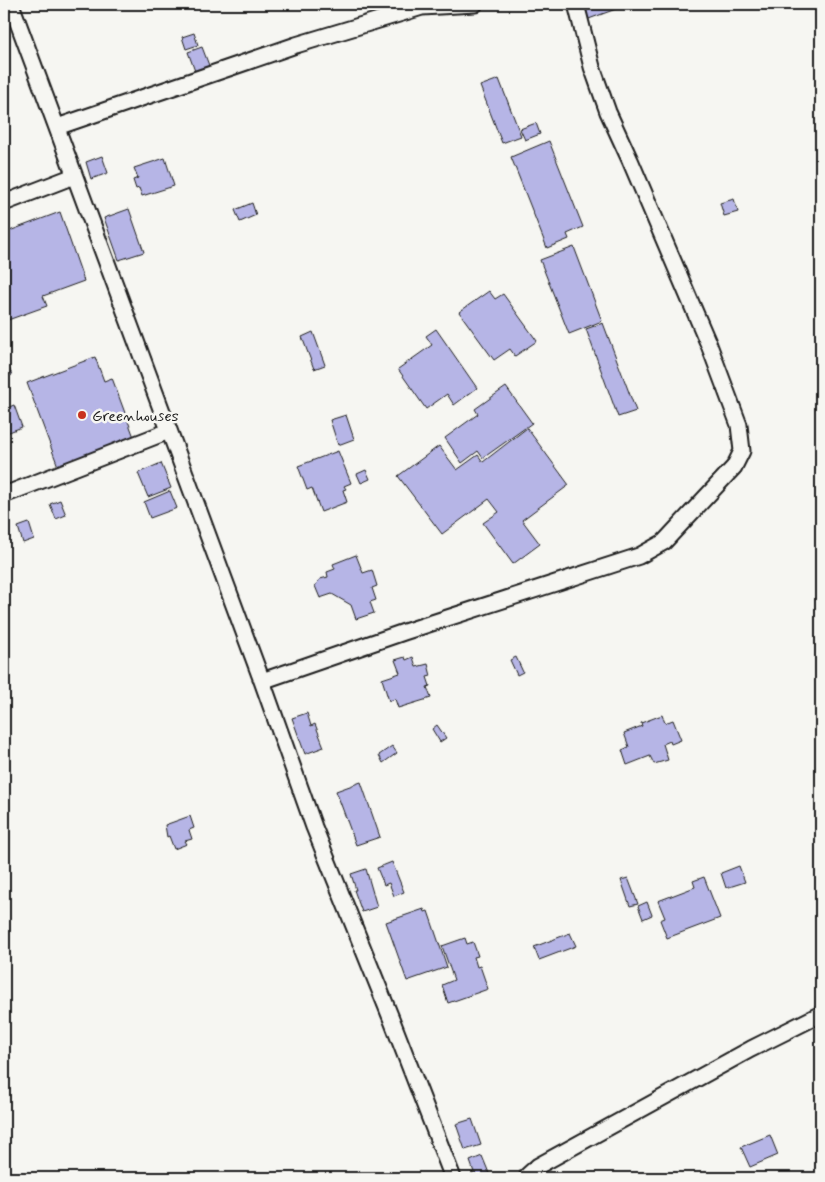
<svg xmlns="http://www.w3.org/2000/svg" width="825" height="1182" font-family="Mynerve,sans-serif">
  <rect width="100%" height="100%" fill="#f6f6f2"/>
  <filter id="ink" filterUnits="userSpaceOnUse"><feTurbulence type="fractalNoise" baseFrequency=".02" numOctaves="2"/><feDisplacementMap in="SourceGraphic" scale="10" xChannelSelector="R" yChannelSelector="G"/><feConvolveMatrix kernelMatrix="1 2 1 2 8 2 1 2 1" color-interpolation-filters="sRGB"/></filter>
  <g filter="url(#ink)">
    <path fill="#b6b5e6" stroke="#1c1c1c" d="M580 4H623L624 6 586 20Z
      M194 33 198 45 186 49 182 37Z
      M202 47 210 68 196 74 188 52Z
      M499 79 521 136 502 143 480 86Z
      M536 123 540 134 525 140 520 129Z
      M549 141 583 227 567 234 569 239 547 248 511 157Z
      M102 156 108 173 91 179 86 162Z
      M165 158 174 186 142 196 139 188 136 189 133 180 138 178 134 168Z
      M734 199 738 212 724 216 720 203Z
      M252 203 256 215 240 222 235 210Z
      M129 209 144 252 119 260 104 218Z
      M60 212 84 281 43 296 47 306 5 321 4 318V233Z
      M574 247 602 321 569 334 540 260Z
      M489 291 495 299 503 294 537 341 515 356 510 349 494 360 459 312Z
      M603 323 636 411 618 417 586 329Z
      M436 329 477 388 454 405 447 394 426 409 398 369 432 345 426 336Z
      M313 332 325 365 314 369 302 337Z
      M95 357 104 381 112 378 138 448 62 477 27 383Z
      M6 361 12 375 7 377V375L4 376V362Z
      M506 387 532 423 483 458 478 451 462 463 445 438 478 414 475 409Z
      M14 405 22 427 4 434V409Z
      M346 415 354 439 338 445 330 420Z
      M527 428 569 485 522 520 540 544 513 564 483 523 499 512 489 499 442 534 398 476 439 446 457 470 478 455 483 462Z
      M338 451 351 483 344 486 346 489 343 490 347 502 321 512 312 488 307 490 298 466Z
      M161 463 171 488 148 497 138 473Z
      M366 470 370 479 361 483 357 474Z
      M170 491 177 508 150 518 144 502Z
      M60 500 66 515 56 519 50 504Z
      M29 523 34 539 23 543 18 527Z
      M356 555 363 573 372 570 377 586 372 588 376 600 370 602 374 613 356 619 351 605 332 594 320 598 315 586 320 579 328 577 327 572 335 569 333 564Z
      M405 657 406 660 413 657 416 667 428 664 431 676 427 677 430 686 427 687 431 698 398 708 395 699 389 701 382 679 400 673 395 660Z
      M516 657 523 672 517 675 510 660Z
      M307 713 311 726 315 724 324 747 305 754 292 718Z
      M662 715 665 723 673 720 681 740 671 744 670 741 663 744 668 760 654 764 650 756 627 765 622 750 629 747 624 733 642 726 641 723Z
      M437 725 446 738 440 742 432 729Z
      M392 746 397 753 383 763 379 755Z
      M361 782 380 837 356 845 336 791Z
      M190 816 194 828 189 830 192 839 185 841 187 844 174 849 169 836 167 837 165 825Z
      M392 862 404 892 394 896 389 883 384 885 377 868Z
      M739 866 745 882 726 888 721 873Z
      M366 869 377 907 362 912 354 890H356L351 874Z
      M704 877 720 918 667 938 660 920 665 918 658 901 695 887 693 881Z
      M628 878 638 904 630 906 621 880Z
      M647 902 652 915 643 919 638 906Z
      M424 909 425 912 428 911 447 967 407 981 386 922Z
      M570 933 576 946 539 960 534 947Z
      M465 938 467 944 473 942 478 956 474 957 477 967 480 966 488 989 448 1003 442 985 454 980 442 946Z
      M472 1119 481 1145 465 1150 456 1124Z
      M770 1135 778 1155 750 1167 741 1147Z
      M482 1156 491 1178H476L470 1161Z"/>
    <g fill="none" stroke-linecap="round" stroke-linejoin="round">
      <g stroke="#1c1c1c" stroke-width="19">
        <path id="street" d="M11 4 262 681 314 827 391 1018 453 1178
          M57 127 296 45 422 7 475 4
          M4 203 74 176
          M4 495 169 431
          M262 681 404 632 639 556 664 542 734 467 742 451 739 425 709 345 630 160 608 112 592 67 576 4
          M528 1178V1175L538 1166 751 1049 821 1014"/>
      </g>
      <use href="#street" stroke="#f6f6f2" stroke-width="15"/>
    </g>
  </g>
  <circle fill="#c8321e" stroke="#f6f6f2" stroke-width="2" cx="82" cy="415" r="5"/>
  <g text-anchor="middle" stroke-width="5" stroke-linejoin="round" paint-order="stroke">
    <g font-size="16" fill="#1c1c1c" stroke="#f6f6f2" text-anchor="start">
      <text x="92" y="421">Greenhouses</text>
    </g>
  </g>
  <rect width="825" height="1182" fill="none" stroke="#f6f6f2" stroke-width="20"/>
  <rect x="10" y="10" width="805" height="1162" fill="none" stroke="#1c1c1c" stroke-width="2" filter="url(#ink)"/>
</svg>
